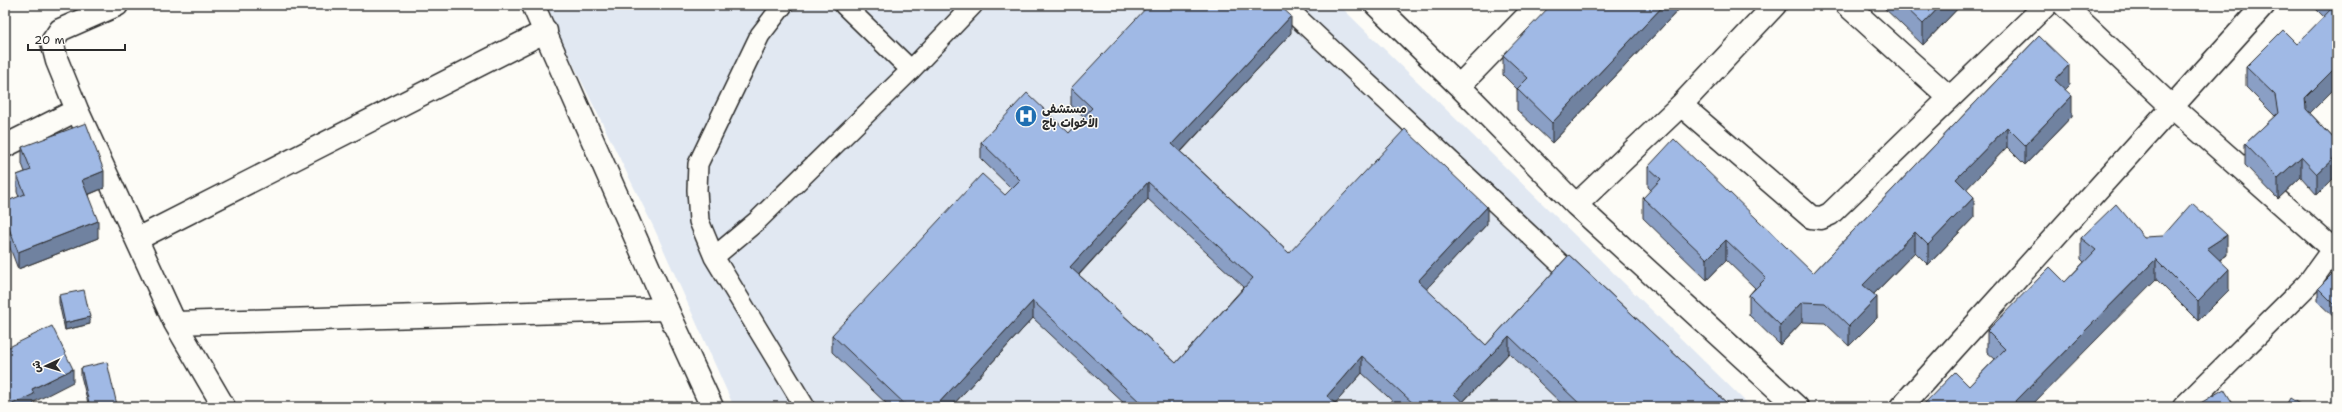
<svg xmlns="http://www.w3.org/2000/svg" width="2342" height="412" font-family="'Shantell Sans','Playpen Sans Arabic',sans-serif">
  <rect width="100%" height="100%" fill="#fdfcf7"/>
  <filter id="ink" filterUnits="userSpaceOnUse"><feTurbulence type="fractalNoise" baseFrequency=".025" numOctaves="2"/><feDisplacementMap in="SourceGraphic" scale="8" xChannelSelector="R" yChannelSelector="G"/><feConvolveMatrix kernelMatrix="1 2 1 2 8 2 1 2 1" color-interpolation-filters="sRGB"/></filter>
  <g filter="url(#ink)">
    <path fill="#e1e8f2" d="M544 5H1339L1751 407H734L654 228Z"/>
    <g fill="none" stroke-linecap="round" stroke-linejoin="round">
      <g stroke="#2b2b2b" stroke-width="22">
        <path id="service" d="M783 5 760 35 698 164 697 190 699 221 714 257 805 407
          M844 5 911 70
          M1284 5 1580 282
          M714 257 757 221 911 70 973 5"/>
      </g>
      <g stroke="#2b2b2b" stroke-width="25">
        <path id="minor" d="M117 5 60 30 52 42 57 61 77 110 175 323 224 407
          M1376 5 1459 86 1576 205 1797 407
          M1847 5 1950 98
          M2064 5 2171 106 2337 253
          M1459 86 1538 5
          M1681 105 1811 217 1821 218 1830 214 2046 5
          M5 146 77 110
          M1576 205 1681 105 1775 5
          M137 239 546 31
          M175 323 667 309
          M1901 407 2264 5
          M2184 407 2308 284 2337 244"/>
      </g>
      <g stroke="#2b2b2b" stroke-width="25">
        <path id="tertiary" d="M533 5 667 309 712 407"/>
      </g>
      <use href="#service" stroke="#fdfcf7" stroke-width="19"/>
      <use href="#minor" stroke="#fdfcf7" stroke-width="22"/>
      <use href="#tertiary" stroke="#fdfcf7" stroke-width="22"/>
    </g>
    <path fill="#8a9fc5" stroke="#2b2b2b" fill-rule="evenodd" d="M1683 5 1552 143 1517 110V89L1503 75V55Z
      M1881 5H1961L1923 45Z
      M2316 5H2337L2310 113 2337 142 2317 195 2301 177 2278 199 2245 165V144L2275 116 2246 87V67L2297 44 2324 17 2316 9Z
      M1291 33 1181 152 1289 253 1487 224 1426 289 1486 345 1569 255 1731 407H1565L1509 353 1463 402 1468 407H1399L1362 373 1335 403 1339 407H1128L1033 318 951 407H890L832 352V335L1005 195 1012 189 981 159V142L1069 133 1084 117 1071 105V88ZM1148 199 1244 287 1176 363 1079 275Z
      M2039 36 2069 86 2065 89 2072 116 2025 165 2007 147 1966 189 1974 217 1928 265 1915 252 1874 294 1877 318 1849 346 1825 323 1802 322 1780 345 1749 315V295L1755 288 1726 260 1707 280 1643 218V198L1651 190 1648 187V167L1813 273Z
      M22 147 104 188 88 195 98 238 18 269 5 235V202L19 197 17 192V175L25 172 22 164Z
      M2144 237 2227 255 2220 260 2229 290 2198 321 2156 279 1969 386 1995 359 1987 352V331L2065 282 2084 262 2081 259V238Z
      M2337 269V320L2318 302V288Z
      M59 295 90 324 65 330 59 303Z
      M81 368 117 407H89L81 376Z"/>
    <path fill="#7082a0" stroke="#2b2b2b" d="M1664 5H1683L1552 143V123Z
      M1941 5H1961L1923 45V24Z
      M1291 16V33L1172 161V144Z
      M2069 65V86L2055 100V80Z
      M2337 66V86L2305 118V98Z
      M2072 96V116L2025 165V145Z
      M2007 127V147L1956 200V179Z
      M2337 155V175L2317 195V174Z
      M2301 157V177L2278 199V178Z
      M104 171V188L82 197V180Z
      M1148 182V199L1070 284V267Z
      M1974 197V217L1928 265V245Z
      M1487 207V224L1418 298V281Z
      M98 221V238L18 269V252Z
      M1915 232V252L1863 305V285Z
      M2227 235V255L2207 268V248Z
      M1726 240V260L1707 280V259Z
      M2156 259V279L2030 407H2010Z
      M2229 269V290L2198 321V301Z
      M1877 297V318L1849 346V326Z
      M1033 301V318L951 407H935Z
      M1802 302V322L1780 345V325Z
      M90 317V324L65 330V323Z
      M1509 336V353L1458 407 1454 394Z
      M1362 356V373L1332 407 1327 396Z
      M73 369V382L34 402V407H6L32 389Z
      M117 405V407H108Z"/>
    <path fill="#a0b9e5" stroke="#2b2b2b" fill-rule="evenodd" d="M1149 5H1279L1291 16 1172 144 1289 253 1405 129 1487 207 1418 281 1486 345 1569 255 1731 407H1583L1509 336 1454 394 1468 407H1415L1416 406 1362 356 1327 396 1339 407H1140L1142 404 1033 301 935 407H908L832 335 982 174 1005 195 1020 180 981 142 1027 93 1069 133 1092 108 1071 88ZM1148 182 1253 278 1176 363 1070 267Z
      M1551 5H1664L1552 123 1517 89 1528 78 1503 55Z
      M1903 5H1941L1923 24Z
      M2333 5H2337V66L2305 98 2306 109 2337 142V155L2317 174 2301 157 2278 178 2245 144 2278 113 2275 95 2246 67 2283 30 2297 44 2334 6Z
      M2039 36 2069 65 2055 80 2072 96 2025 145 2007 127 1956 179 1974 197 1928 245 1915 232 1863 285 1877 297 1849 326 1825 303 1802 302 1780 325 1749 295 1766 278 1726 240 1707 259 1643 198 1661 179 1648 167 1674 139 1813 273Z
      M86 123 104 171 82 180 98 221 18 252 5 218V202L25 194 17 175 31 170 22 147Z
      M2192 203 2227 235 2207 248 2229 269 2198 301 2156 259 2010 407H1921L1955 372 1969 386 2005 349 1987 331 2050 267 2065 282 2096 250 2081 238 2116 204 2144 237 2163 236Z
      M2337 269V307L2318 288Z
      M84 290 90 317 65 323 59 295Z
      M52 326 73 369 32 389 34 394 6 407H5V349Z
      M107 362 117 405 108 407H90L81 368Z
      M2224 389 2235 407H2194Z
      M2290 398 2304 407H2285Z"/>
  </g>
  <defs>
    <g id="hospital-disc" transform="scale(1.15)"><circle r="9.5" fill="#1f6fb2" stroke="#fdfcf7"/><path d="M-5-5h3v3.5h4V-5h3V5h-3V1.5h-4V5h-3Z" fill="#fff"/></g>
  </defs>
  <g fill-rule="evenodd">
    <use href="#hospital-disc" x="1026" y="116"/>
  </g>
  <g text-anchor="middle" stroke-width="3" stroke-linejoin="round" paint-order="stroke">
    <g font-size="12" font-weight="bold" fill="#2b2b2b" stroke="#fdfcf7" text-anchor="start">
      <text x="1042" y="113">مستشفى<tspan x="1042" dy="14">الأخوات باج</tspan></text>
    </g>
  </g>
  <rect width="2342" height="412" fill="none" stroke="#fdfcf7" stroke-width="20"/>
  <rect x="10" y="10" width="2322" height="392" fill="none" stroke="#2b2b2b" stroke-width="1.5" filter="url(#ink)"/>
  <g transform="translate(46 366) rotate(266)" stroke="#fdfcf7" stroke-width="3" paint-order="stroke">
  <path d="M0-3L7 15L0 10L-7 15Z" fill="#2b2b2b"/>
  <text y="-6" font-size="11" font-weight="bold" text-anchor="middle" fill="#2b2b2b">ش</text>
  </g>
  <path d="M28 44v6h97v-6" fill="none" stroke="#2b2b2b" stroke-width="2"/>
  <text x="34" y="44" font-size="12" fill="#2b2b2b" stroke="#fdfcf7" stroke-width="3" paint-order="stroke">20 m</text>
</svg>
